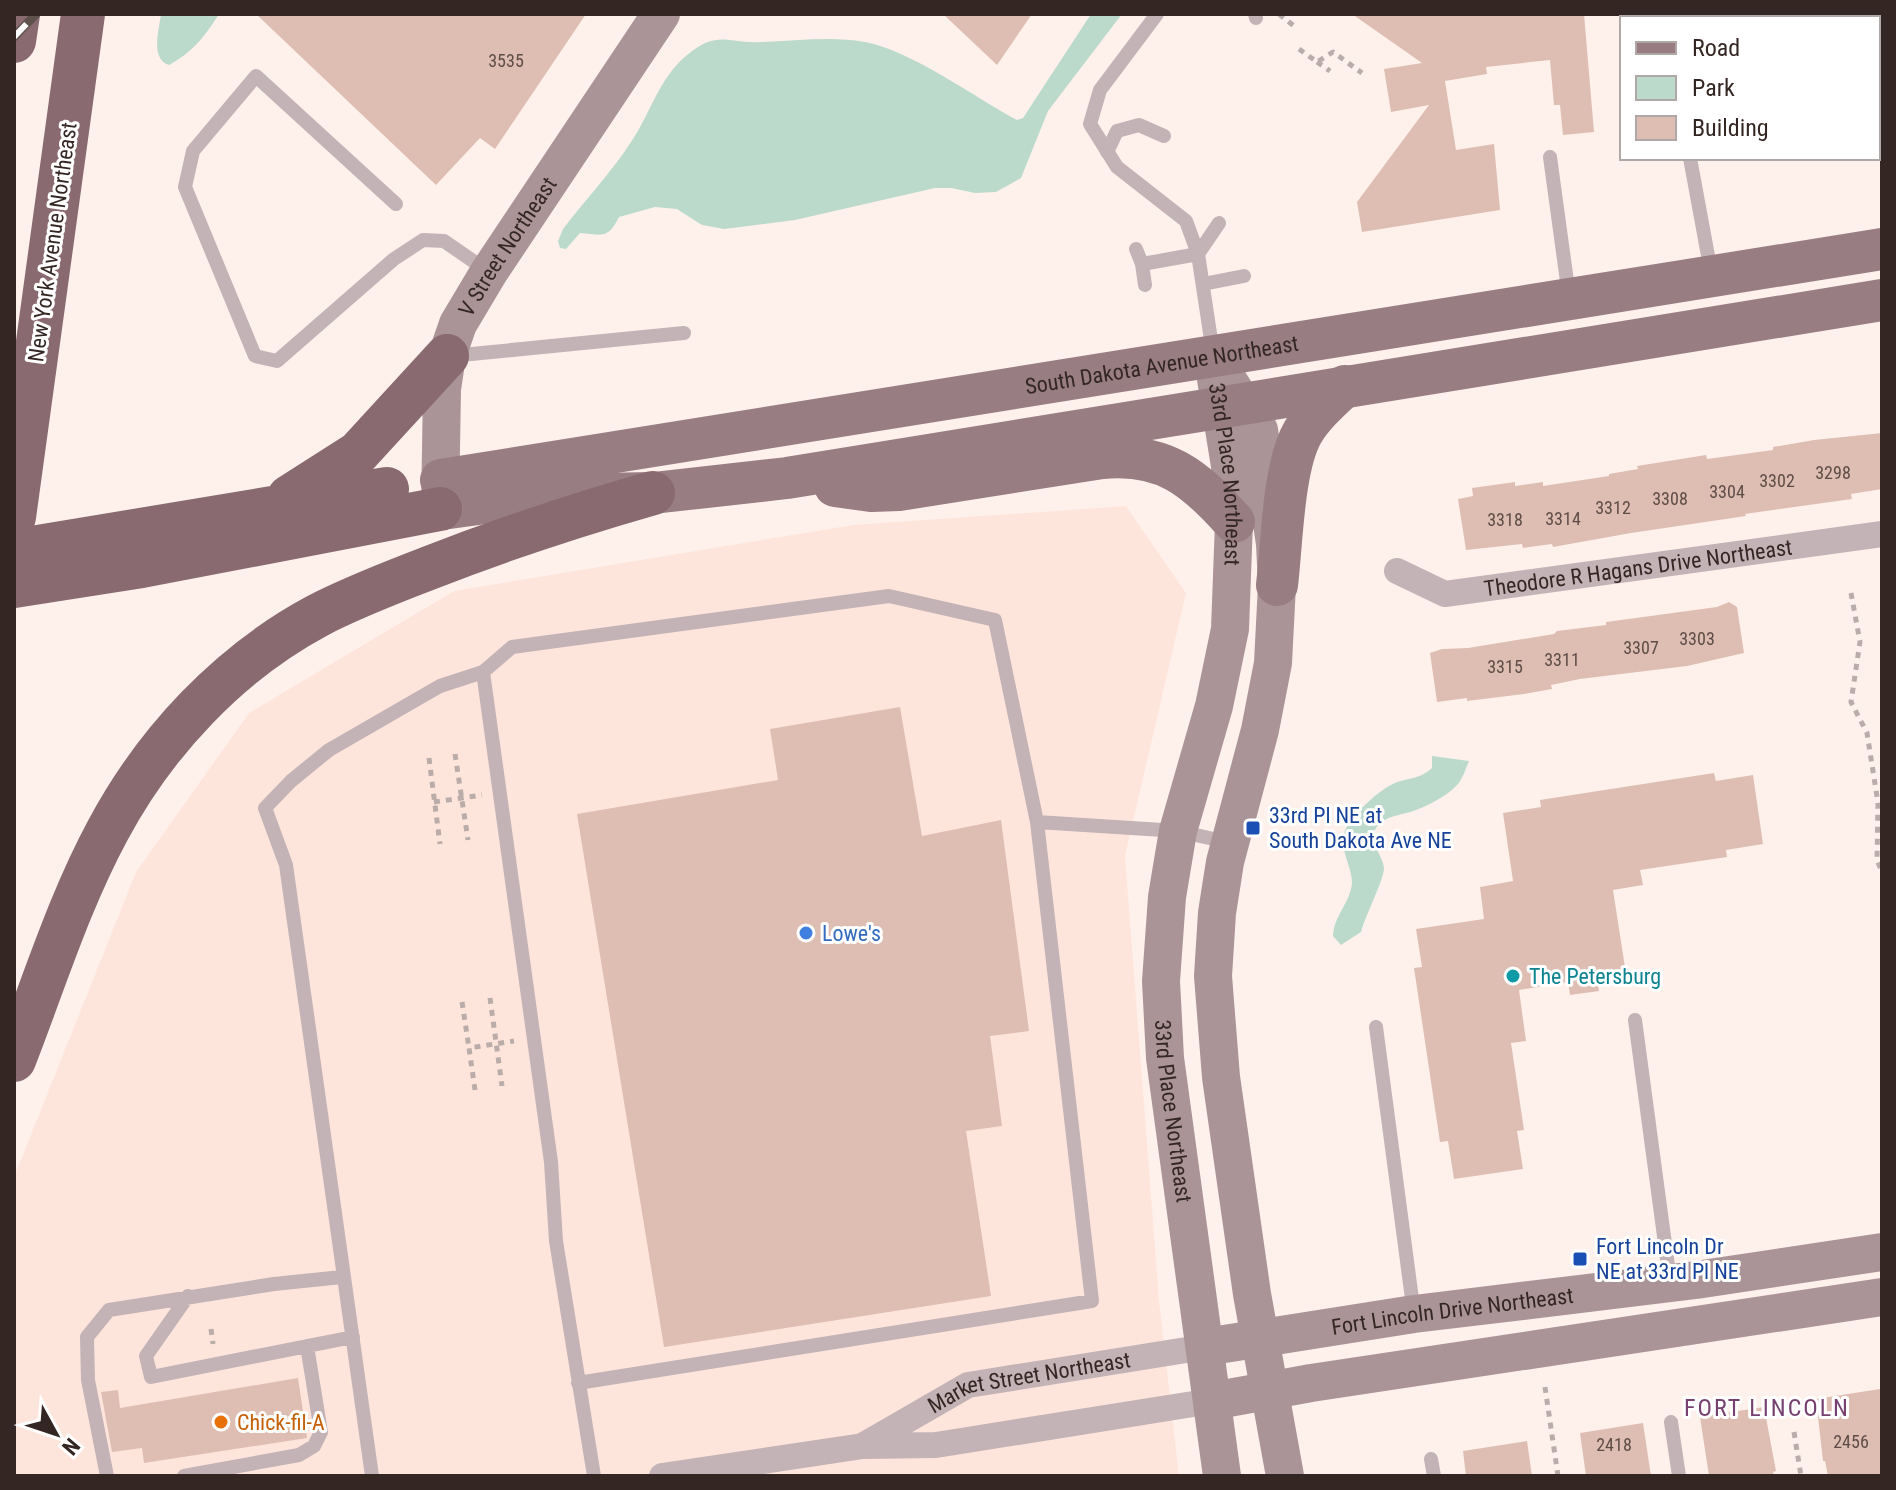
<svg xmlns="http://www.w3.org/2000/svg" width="1896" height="1490" font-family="'Roboto Condensed',sans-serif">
  <rect width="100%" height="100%" fill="#fef1ec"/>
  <path fill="#fee5dc" d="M1126 506 1186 593 1125 856 1159 1300 1179 1476H14V1177L136 872 249 713 454 591 853 525Z"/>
  <path fill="#bbdacb" d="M161 14H219C205 36 193 52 169 65 150 59 159 30 161 14Z
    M1091 14H1122L1048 111 1021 178 996 192 975 193 951 188H935L795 220 724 229 702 225 677 209 655 207 619 217C608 239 603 235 580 233L566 249 560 248 558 241 563 229C585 200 611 173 631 142 651 113 658 79 687 55 719 29 727 44 761 42 795 41 832 36 865 42 912 51 974 97 1017 120L1023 118Z
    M1432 756 1469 761C1466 768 1463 778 1458 784 1449 795 1429 805 1416 810 1402 816 1379 815 1374 833 1370 845 1383 855 1384 868 1384 880 1365 916 1361 932L1341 945 1333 936C1334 917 1347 906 1351 889 1356 872 1339 852 1344 834 1348 817 1381 788 1397 782 1410 778 1422 778 1432 768Z"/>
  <path fill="#debeb3" d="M256 14H586L495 149 480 138 436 185Z
    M943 14H1032L997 65Z
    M1352 14H1584L1594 132 1563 135 1560 105H1554L1550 60 1486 67 1487 74 1445 81 1456 150 1494 144 1500 210 1362 232 1357 202 1429 105 1391 112 1384 69 1422 63Z
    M1882 433V489L1851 494 1852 499 1745 514 1746 516 1631 533 1553 547 1552 544 1523 548 1522 544 1466 550 1458 499 1473 496 1472 488 1515 482V486L1543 482V486L1609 476V474L1638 469 1637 466 1706 455 1707 459 1773 450V447L1814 440Z
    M1729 602 1737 607 1744 653 1687 666 1580 679 1551 685 1552 689 1524 694 1467 701V698L1437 702 1430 653 1442 649 1468 648 1554 634 1557 631 1606 625V622L1717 607Z
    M900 707 922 836 1001 820 1029 1031 990 1036 1002 1126 966 1131 991 1296 664 1347 577 814 778 780 770 729Z
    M1714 773 1716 781 1753 775 1763 844 1726 850 1727 857 1640 870 1643 885 1613 890 1626 974 1597 978 1599 991 1570 995 1568 982 1519 990 1526 1041 1511 1043 1524 1130 1517 1131 1523 1169 1454 1179 1448 1141 1440 1142 1414 968 1422 967 1416 929 1484 919 1480 887 1513 881 1503 813 1541 807 1540 800Z
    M298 1378 307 1438 144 1463 142 1448 112 1452 101 1392 118 1390 120 1408Z
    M1880 1389 1882 1476H1828L1825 1461H1823L1816 1399Z
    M1764 1407 1776 1471 1773 1472 1774 1476H1709L1700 1417Z
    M1643 1423 1651 1476H1586L1580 1433Z
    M1527 1441 1532 1476H1466L1463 1451Z"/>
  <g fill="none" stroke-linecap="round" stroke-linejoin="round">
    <path stroke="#baada9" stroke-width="5" stroke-dasharray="6 6" stroke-linecap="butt" d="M1279 14 1294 26
      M1299 49 1317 62 1333 52 1362 73
      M1317 62 1330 71
      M1851 593 1860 642 1851 702 1867 733 1878 803 1877 860 1882 872
      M455 754 468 840
      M429 758 440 844
      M434 802 482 795
      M490 998 502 1086
      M462 1002 469 1048
      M475 1090 469 1048 514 1041
      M211 1329 213 1344
      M1545 1387 1558 1476
      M1794 1432 1801 1476"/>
    <path stroke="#c3b3b6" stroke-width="14" d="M1157 14 1100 90 1090 124 1117 167 1186 221 1198 254 1213 353
      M1255 14 1256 18
      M1738 18 1758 14
      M1107 152 1117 131 1139 125 1164 136
      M1550 157 1569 296
      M1690 158 1711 272
      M396 204 256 76 193 151 185 187 255 356 277 361 394 259 423 240 444 241 489 272
      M1136 249 1142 264 1145 285
      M1142 264 1198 254 1219 223
      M1203 284 1244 276
      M451 356 684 333
      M483 672 551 1162 556 1241 594 1476
      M1037 822 1178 831 1227 842
      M1635 1020 1670 1281
      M1376 1027 1414 1314
      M188 1296 146 1356 151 1377 353 1337
      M1671 1422 1679 1476
      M1431 1459 1434 1476
      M107 1476 88 1380 87 1337 109 1310 274 1284 342 1277
      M184 1476 299 1455 314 1446 321 1432 307 1346
      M372 1476 286 865 265 808 291 781 329 750 440 686 483 672 512 647 889 596 995 620 1037 822 1092 1301 578 1383"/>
    <g stroke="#c3b3b6" stroke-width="26">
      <path id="s1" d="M1397 571 1445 594 1882 534"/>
      <path id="s2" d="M864 1445 968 1385 1205 1347"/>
      <path d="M662 1476 863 1446 936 1445 1212 1401"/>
    </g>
    <g stroke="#aa9498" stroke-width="38">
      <path d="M1213 356 1259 430 1275 544 1277 585 1273 663 1260 730 1225 862 1217 913 1213 976 1221 1077 1252 1294 1285 1476"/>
      <path id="s3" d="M1216 379 1230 466 1234 522 1230 629 1214 706 1178 831 1167 897 1161 981 1165 1058 1222 1476"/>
      <path id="s4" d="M440 508 442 389 447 356 458 324 489 272 661 14"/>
      <path id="s5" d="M1205 1347 1414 1314 1696 1280 1882 1252"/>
      <path d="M1212 1401 1311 1383 1882 1297"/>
    </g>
    <g stroke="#987d83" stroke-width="42">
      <path id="s6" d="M441 480 1882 249"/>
      <path d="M835 486 871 491 899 490 1102 458C1164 452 1195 478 1234 522"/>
      <path d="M449 508 542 495 653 493 787 478 1882 300"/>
      <path d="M1277 585C1282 544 1283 466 1303 432 1314 414 1330 400 1345 386"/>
    </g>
    <path stroke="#896a70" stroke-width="44" d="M14 41 18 14
      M289 497 358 453 447 356
      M14 517 83 14
      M14 551 387 489
      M14 586 142 566 440 509
      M14 1060C44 983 69 902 108 830 155 742 229 663 317 616 353 597 391 583 429 568 503 539 576 515 653 493"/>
    <g stroke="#5f524d" stroke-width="9">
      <path id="rail" d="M14 37 36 14"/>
    </g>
    <use href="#rail" stroke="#fff" stroke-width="6" stroke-dasharray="18" stroke-linecap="butt"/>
  </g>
  <g fill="#1a4fb4" stroke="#fff" stroke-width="3">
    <rect x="1245" y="820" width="16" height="16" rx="4"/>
    <rect x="1572" y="1251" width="16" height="16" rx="4"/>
  </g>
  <circle fill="#3f7fe0" stroke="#fff" stroke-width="3" cx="806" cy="933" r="8"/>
  <circle fill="#0f9aa8" stroke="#fff" stroke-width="3" cx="1513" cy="976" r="8"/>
  <circle fill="#e8710a" stroke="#fff" stroke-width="3" cx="221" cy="1422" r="8"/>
  <g text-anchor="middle" stroke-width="6" stroke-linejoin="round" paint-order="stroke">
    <g font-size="18" fill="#5e4d47">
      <text x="506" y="67">3535</text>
      <text x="1833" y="479">3298</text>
      <text x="1777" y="487">3302</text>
      <text x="1727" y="498">3304</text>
      <text x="1670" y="505">3308</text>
      <text x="1613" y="514">3312</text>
      <text x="1563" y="525">3314</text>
      <text x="1505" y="526">3318</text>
      <text x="1697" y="645">3303</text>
      <text x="1641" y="654">3307</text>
      <text x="1562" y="666">3311</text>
      <text x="1505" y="673">3315</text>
      <text x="1851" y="1448">2456</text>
      <text x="1614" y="1451">2418</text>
    </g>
    <g font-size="22" fill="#342723" stroke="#fff">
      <text transform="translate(52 242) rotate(-82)" y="8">New York Avenue Northeast</text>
      <text dy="8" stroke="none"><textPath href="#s4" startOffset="278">V Street Northeast</textPath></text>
      <text dy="8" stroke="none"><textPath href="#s6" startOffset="730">South Dakota Avenue Northeast</textPath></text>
      <text dy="8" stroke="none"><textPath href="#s3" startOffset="96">33rd Place Northeast</textPath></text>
      <text dy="8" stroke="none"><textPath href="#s1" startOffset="248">Theodore R Hagans Drive Northeast</textPath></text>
      <text dy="8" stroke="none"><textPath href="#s3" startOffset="742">33rd Place Northeast</textPath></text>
      <text dy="8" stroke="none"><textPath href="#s5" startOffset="250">Fort Lincoln Drive Northeast</textPath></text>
      <text dy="8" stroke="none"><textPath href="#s2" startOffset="180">Market Street Northeast</textPath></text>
    </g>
    <g font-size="22" fill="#164399" stroke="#fff" text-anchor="start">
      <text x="1269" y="823">33rd Pl NE at<tspan x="1269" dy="25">South Dakota Ave NE</tspan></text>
      <text x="1596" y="1254">Fort Lincoln Dr<tspan x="1596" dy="25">NE at 33rd Pl NE</tspan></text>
    </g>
    <g font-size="22" fill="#366cbe" stroke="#fff" text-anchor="start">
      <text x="822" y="941">Lowe's</text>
    </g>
    <g font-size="22" fill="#0d838f" stroke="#fff" text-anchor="start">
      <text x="1529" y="984">The Petersburg</text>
    </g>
    <g font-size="22" fill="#c56008" stroke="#fff" text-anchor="start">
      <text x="237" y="1430">Chick-fil-A</text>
    </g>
    <g font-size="24" letter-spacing="2" fill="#764070" stroke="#fff">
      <text x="1767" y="1416">FORT LINCOLN</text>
    </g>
  </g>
  <rect width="1896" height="1490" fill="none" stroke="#342723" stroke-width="32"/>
  <rect x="1620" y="16" width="260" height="144" fill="#ffffff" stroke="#aea9a7" stroke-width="2"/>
  <rect x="1636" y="42" width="40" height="12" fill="#987d83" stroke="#aea9a7" stroke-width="2"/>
  <text x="1692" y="56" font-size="24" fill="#342723">Road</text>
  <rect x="1636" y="76" width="40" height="24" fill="#bbdacb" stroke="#aea9a7" stroke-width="2"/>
  <text x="1692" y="96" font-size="24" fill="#342723">Park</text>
  <rect x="1636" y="116" width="40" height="24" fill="#debeb3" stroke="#aea9a7" stroke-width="2"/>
  <text x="1692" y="136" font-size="24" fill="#342723">Building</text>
  <g transform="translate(56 1434) rotate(130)" stroke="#ffffff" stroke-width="6" paint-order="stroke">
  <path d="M0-6L14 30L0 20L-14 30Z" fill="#342723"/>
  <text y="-12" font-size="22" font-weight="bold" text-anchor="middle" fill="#342723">N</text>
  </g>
</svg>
